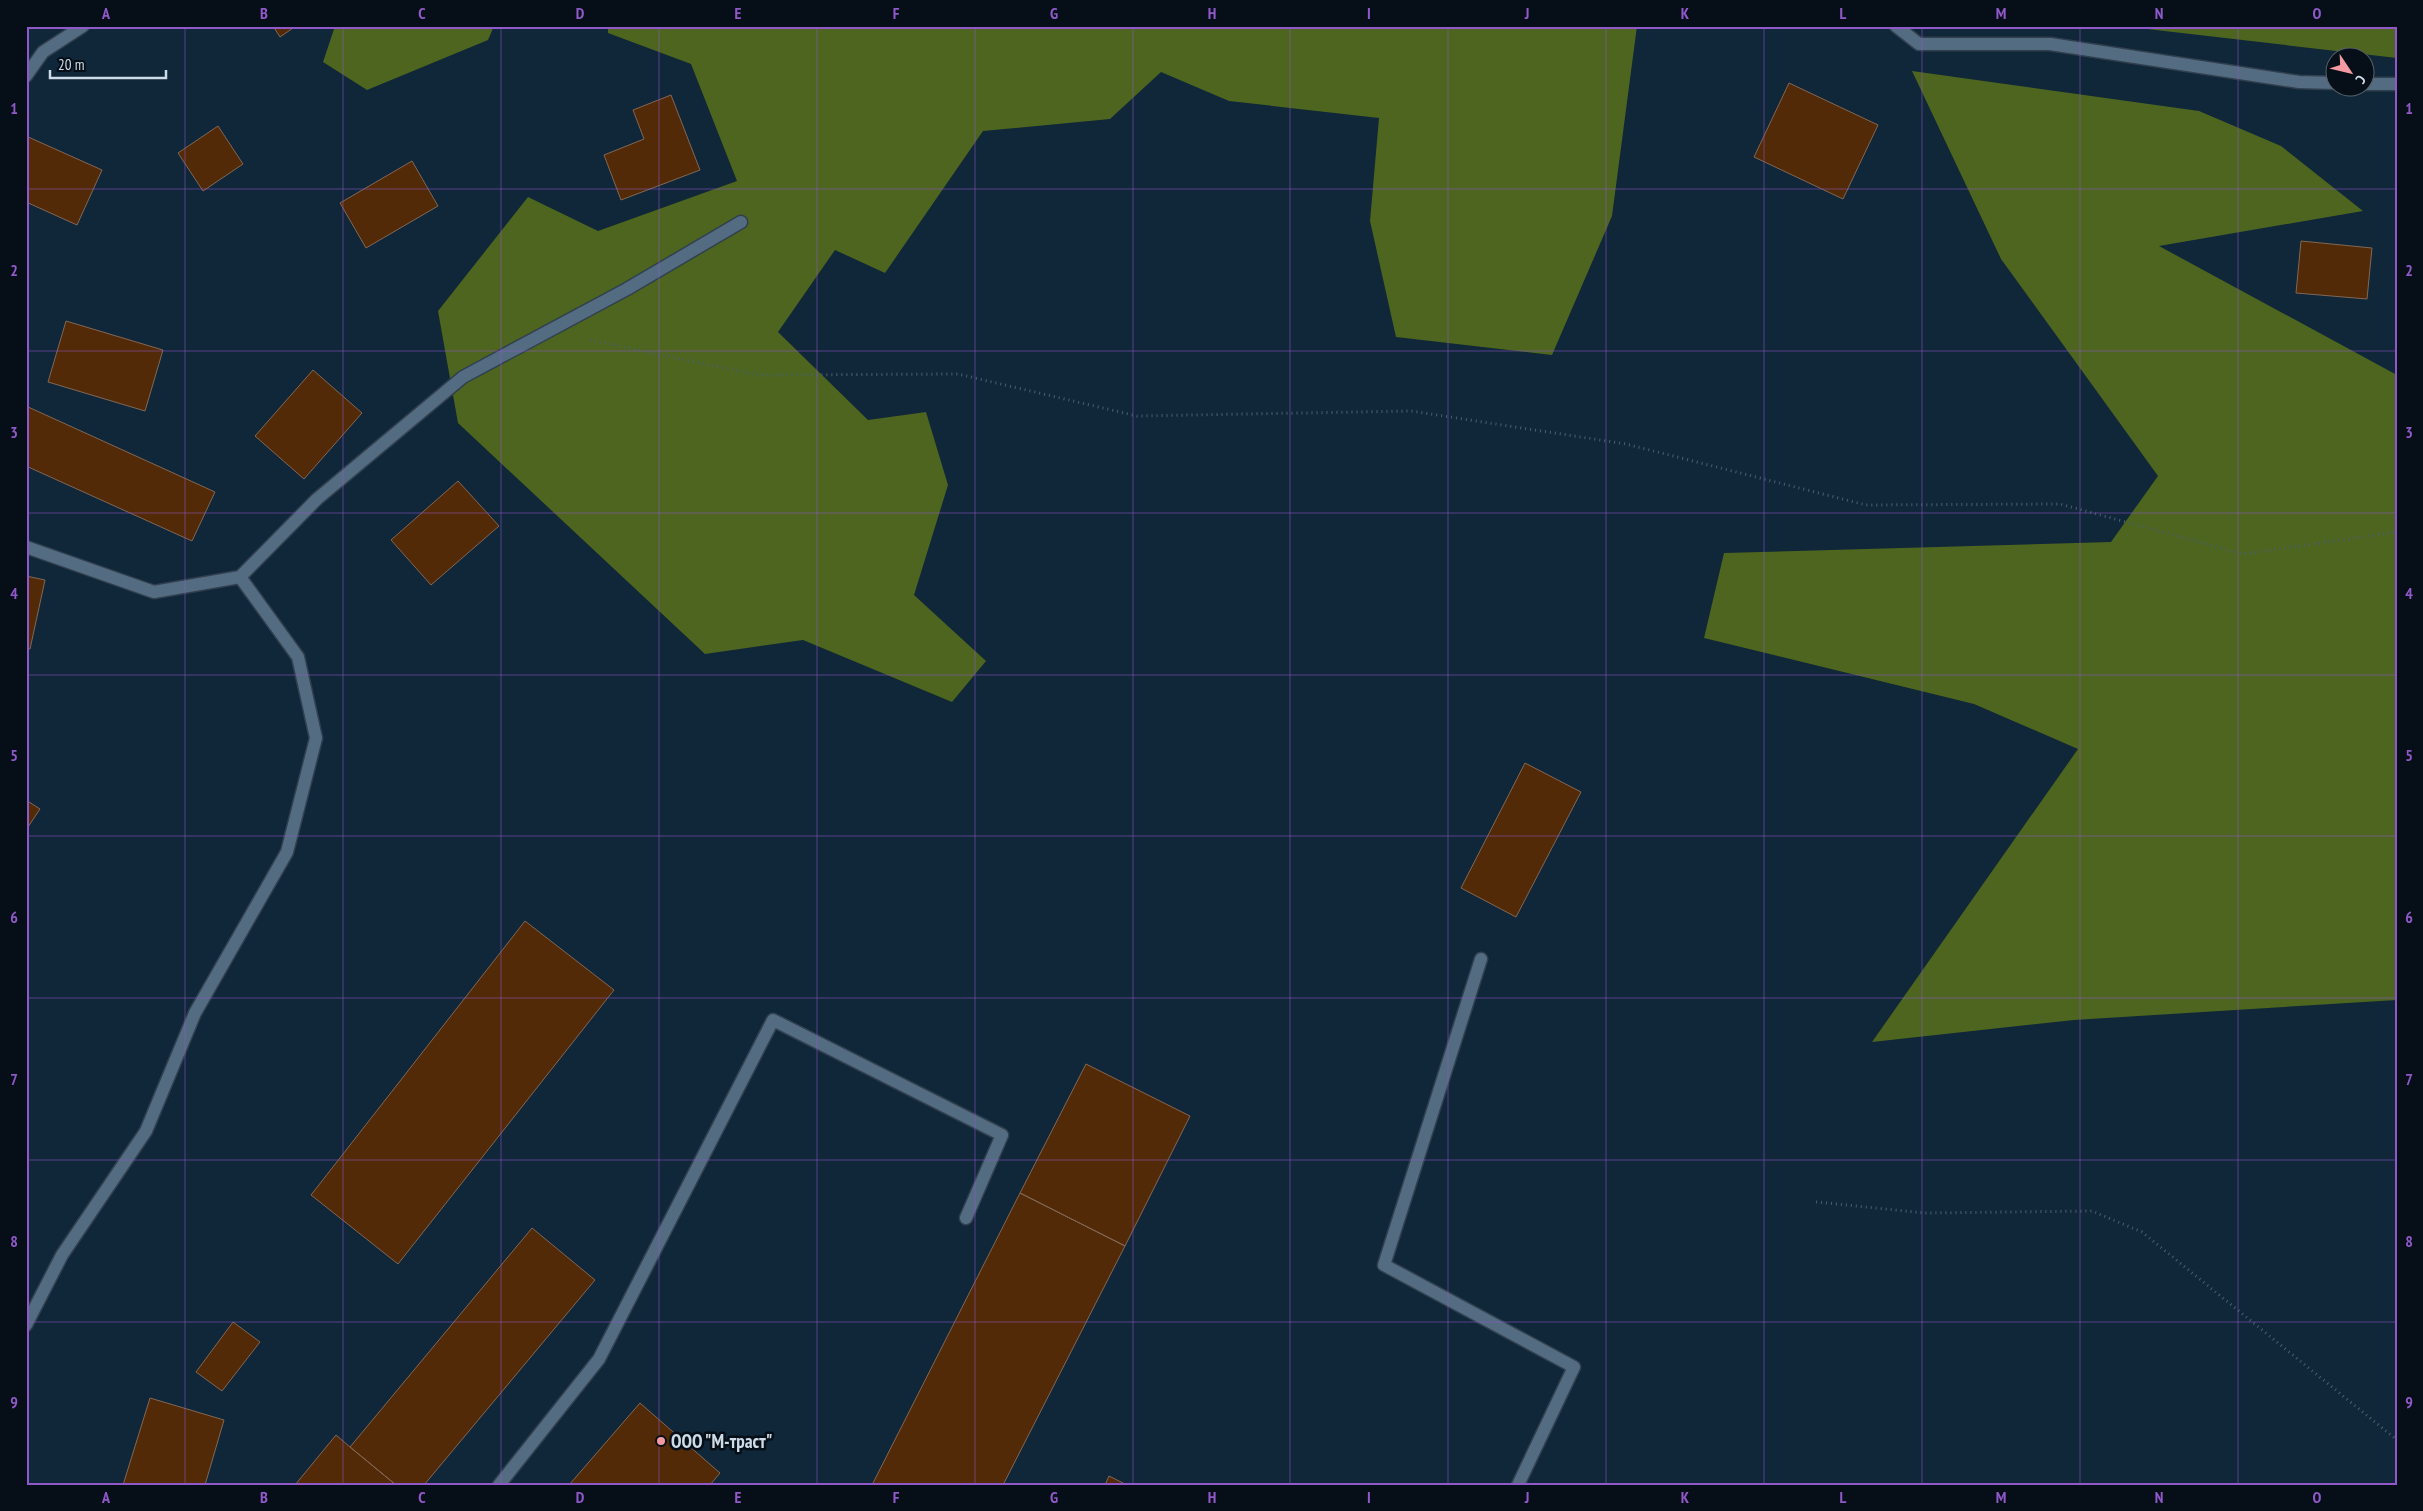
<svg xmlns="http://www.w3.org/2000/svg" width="2423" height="1511" font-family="'PT Sans Narrow',sans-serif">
  <rect width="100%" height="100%" fill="#102639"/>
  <path fill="#4d651e" d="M335 26H494L488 40 367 90 323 62Z
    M608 26H1637L1612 216 1552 355 1396 337 1370 221 1379 118 1229 101 1161 72 1110 119 983 131 885 273 835 250 778 332 868 420 926 412 948 485 914 595 986 661 952 702 803 640 705 654 458 423 438 311 528 197 598 231 737 181 691 64 608 33Z
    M2121 26H2397V58Z
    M1912 71 2199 111 2281 146 2363 211 2159 246 2397 375V1000L2074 1020 1872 1042 2078 749 1974 704 1704 638 1724 553 2111 542 2158 476 2001 259Z"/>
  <path fill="#532a07" stroke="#826755" d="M273 26H296L280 37Z
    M1789 83 1878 125 1843 199 1754 157Z
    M671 95 700 170 621 200 604 155 644 139 633 110Z
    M218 126 243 164 203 191 178 153Z
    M26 136 102 170 77 225 26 202Z
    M412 161 438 206 366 248 340 203Z
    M2301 241 2372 248 2367 299 2296 293Z
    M66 321 163 350 145 411 48 382Z
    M313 370 362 413 304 479 255 436Z
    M26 406 215 492 192 541 26 466Z
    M458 481 499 526 431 585 391 540Z
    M26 576 45 580 30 649 26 648Z
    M1525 763 1581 792 1516 917 1461 888Z
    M26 800 40 809 26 830Z
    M525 921 614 990 398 1264 311 1195Z
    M1086 1064 1190 1116 1125 1246 1020 1193Z
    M1020 1193 1125 1246 1003 1485H872Z
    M532 1228 595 1280 424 1485H396L350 1447Z
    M233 1322 260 1342 222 1391 196 1372Z
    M150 1398 224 1420 205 1485H123Z
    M640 1403 720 1473 710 1485H569Z
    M336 1435 350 1447 396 1485H295Z
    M1109 1476 1127 1485H1105Z"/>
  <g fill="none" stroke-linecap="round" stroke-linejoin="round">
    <g stroke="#31404f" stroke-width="15">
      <path id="service" d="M26 547 154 592 240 577 298 657 316 738 287 852 195 1013 146 1131 62 1255 26 1325
        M240 577 317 499 463 377 627 289 741 222
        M1481 959 1384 1265 1574 1367 1518 1485
        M499 1485 599 1359 773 1020 1002 1135 966 1218"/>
    </g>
    <g stroke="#31404f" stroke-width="15">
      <path id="minor" d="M1896 26 1919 44H2050L2299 82 2336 83
        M26 76 43 52 83 26
        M2366 84H2397"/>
    </g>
    <path stroke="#4c5f70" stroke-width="3" stroke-dasharray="1 4" stroke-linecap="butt" d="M590 340 758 375 958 374 1137 416 1411 411 1626 444 1866 505 2060 504 2243 554 2397 532
      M1816 1202 1925 1213 2092 1211 2142 1232 2397 1440"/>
    <use href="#service" stroke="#546c82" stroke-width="12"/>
    <use href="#minor" stroke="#546c82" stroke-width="12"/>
  </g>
  <path fill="none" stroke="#9058c9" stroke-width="1" stroke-opacity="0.55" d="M185 26V1485M343 26V1485M501 26V1485M659 26V1485M817 26V1485M975 26V1485M1133 26V1485M1290 26V1485M1448 26V1485M1606 26V1485M1764 26V1485M1922 26V1485M2080 26V1485M2238 26V1485M26 189H2397M26 351H2397M26 513H2397M26 675H2397M26 836H2397M26 998H2397M26 1160H2397M26 1322H2397"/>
  <circle fill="#f49aa2" stroke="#060f17" stroke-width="2" cx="661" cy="1441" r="5"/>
  <g text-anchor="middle" stroke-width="5" stroke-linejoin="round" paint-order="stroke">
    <g font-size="19" font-weight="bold" fill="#cedce8" stroke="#060f17" text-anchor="start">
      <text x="671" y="1448">ООО "М-траст"</text>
    </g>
  </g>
  <rect width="2423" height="1511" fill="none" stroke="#060f17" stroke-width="55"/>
  <g transform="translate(2350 72) rotate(125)"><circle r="24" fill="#060f17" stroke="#56616b"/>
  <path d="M0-4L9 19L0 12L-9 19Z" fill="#f49aa2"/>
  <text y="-8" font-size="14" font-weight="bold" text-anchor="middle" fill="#cedce8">С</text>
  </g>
  <path d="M50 70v8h116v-8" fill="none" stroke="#cedce8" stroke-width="2.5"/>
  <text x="58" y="70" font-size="15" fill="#cedce8" stroke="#060f17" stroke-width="4" paint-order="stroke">20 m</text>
  <rect x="28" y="28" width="2368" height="1456" fill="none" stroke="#9058c9" stroke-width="2"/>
  <g font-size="16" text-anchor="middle" font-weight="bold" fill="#9058c9">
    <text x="106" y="19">A</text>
    <text x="264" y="19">B</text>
    <text x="422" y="19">C</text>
    <text x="580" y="19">D</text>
    <text x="738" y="19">E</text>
    <text x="896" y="19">F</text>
    <text x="1054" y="19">G</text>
    <text x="1212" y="19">H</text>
    <text x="1369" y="19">I</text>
    <text x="1527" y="19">J</text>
    <text x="1685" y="19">K</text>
    <text x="1843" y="19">L</text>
    <text x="2001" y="19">M</text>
    <text x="2159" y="19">N</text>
    <text x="2317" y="19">O</text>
    <text x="14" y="114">1</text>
    <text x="2409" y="114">1</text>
    <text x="14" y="276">2</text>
    <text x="2409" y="276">2</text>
    <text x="14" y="438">3</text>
    <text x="2409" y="438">3</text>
    <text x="14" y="599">4</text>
    <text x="2409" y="599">4</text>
    <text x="14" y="761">5</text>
    <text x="2409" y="761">5</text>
    <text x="14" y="923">6</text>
    <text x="2409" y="923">6</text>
    <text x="14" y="1085">7</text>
    <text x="2409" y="1085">7</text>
    <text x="14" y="1247">8</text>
    <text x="2409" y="1247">8</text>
    <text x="14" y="1408">9</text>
    <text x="2409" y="1408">9</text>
    <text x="106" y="1503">A</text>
    <text x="264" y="1503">B</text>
    <text x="422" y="1503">C</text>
    <text x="580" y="1503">D</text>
    <text x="738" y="1503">E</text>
    <text x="896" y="1503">F</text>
    <text x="1054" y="1503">G</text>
    <text x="1212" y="1503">H</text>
    <text x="1369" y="1503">I</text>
    <text x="1527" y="1503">J</text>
    <text x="1685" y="1503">K</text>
    <text x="1843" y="1503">L</text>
    <text x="2001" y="1503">M</text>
    <text x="2159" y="1503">N</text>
    <text x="2317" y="1503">O</text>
  </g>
</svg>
